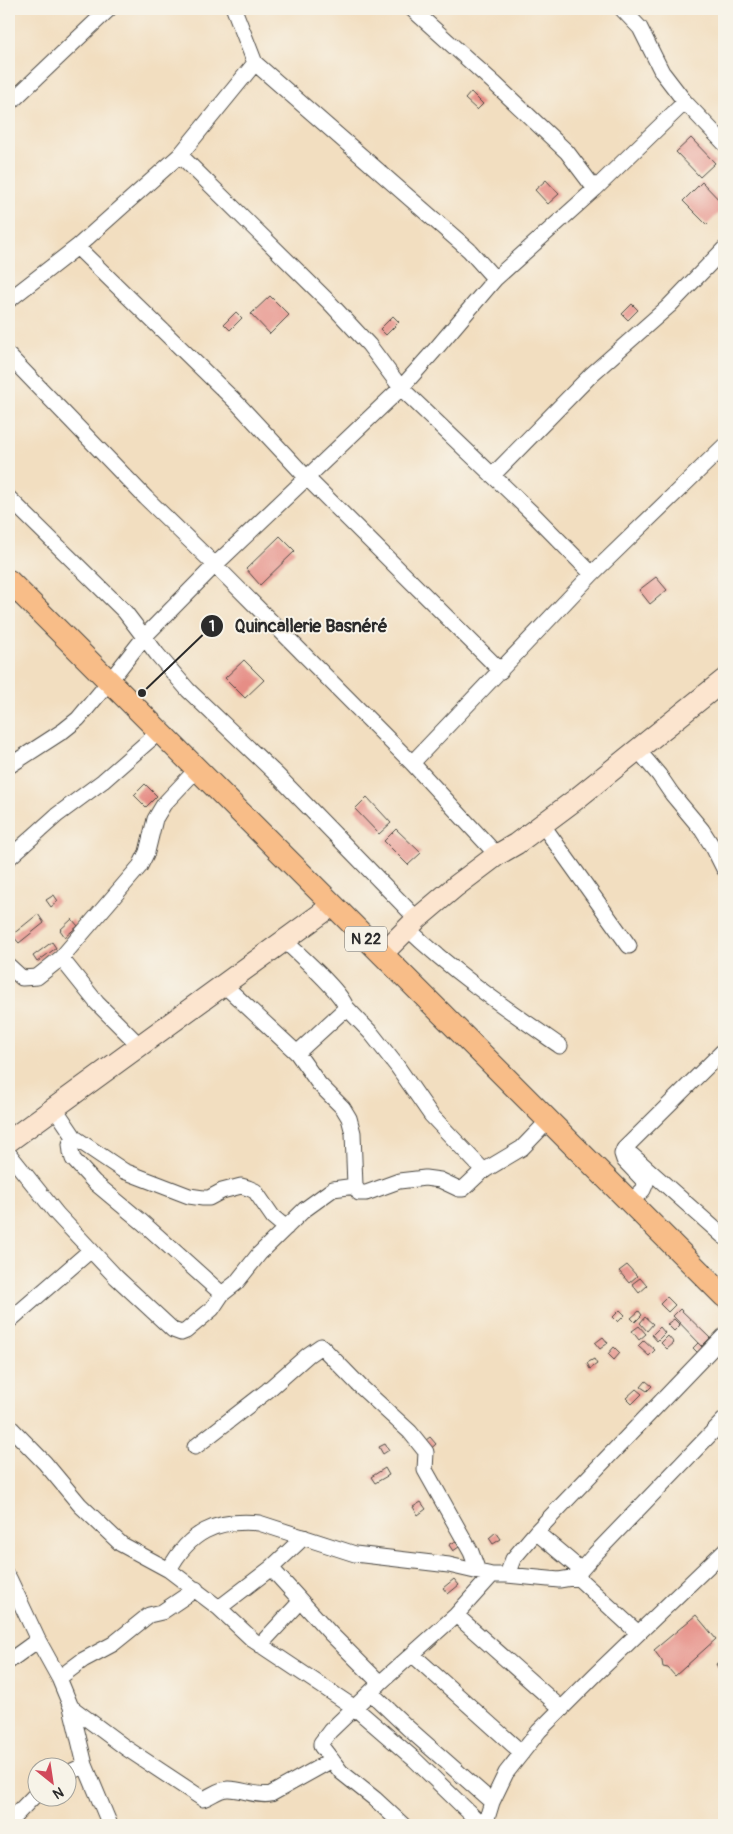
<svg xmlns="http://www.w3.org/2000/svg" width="733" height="1834" font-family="Pangolin,sans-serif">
  <rect width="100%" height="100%" fill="#f7f3e8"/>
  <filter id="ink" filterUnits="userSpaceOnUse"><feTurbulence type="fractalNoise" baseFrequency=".02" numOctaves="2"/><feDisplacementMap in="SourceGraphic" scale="10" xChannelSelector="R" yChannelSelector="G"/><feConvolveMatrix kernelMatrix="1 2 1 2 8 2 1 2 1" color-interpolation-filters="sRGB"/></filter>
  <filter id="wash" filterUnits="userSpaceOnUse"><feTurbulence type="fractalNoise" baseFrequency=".0096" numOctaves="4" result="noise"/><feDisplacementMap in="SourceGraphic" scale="20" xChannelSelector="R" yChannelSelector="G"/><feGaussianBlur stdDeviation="1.12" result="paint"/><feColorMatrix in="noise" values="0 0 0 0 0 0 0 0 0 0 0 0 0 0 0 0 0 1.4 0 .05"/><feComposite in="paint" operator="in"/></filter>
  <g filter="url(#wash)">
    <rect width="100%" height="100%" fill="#f2dec0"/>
    <g id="blocks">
      <path fill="#e68e86" d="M471 92 483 104 477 110 465 99Z
        M691 138 715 163 700 177 676 152Z
        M546 180 559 194 548 204 535 190Z
        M702 182 724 205V208L707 225 683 201Z
        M270 296 289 315 270 334 251 314Z
        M632 304 638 310 628 320 622 314Z
        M236 312 242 318 230 330 224 324Z
        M393 316 399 322 386 335 380 329Z
        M280 536 295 551 260 585 246 569Z
        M656 577 667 590 650 604 639 590Z
        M244 660 264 680 245 698 225 678Z
        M145 784 157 796 146 807 134 795Z
        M367 797 391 823 379 834 355 809Z
        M396 829 421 853 408 865 384 841Z
        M54 895 58 901 51 907 46 900Z
        M38 914 44 923 19 943 12 935Z
        M72 919 78 926 65 937 60 930Z
        M52 942 56 948 37 962 33 956Z
        M627 1265 637 1276 629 1283 619 1271Z
        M640 1278 647 1286 639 1293 632 1284Z
        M667 1297 675 1305 668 1312 660 1304Z
        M680 1309 710 1338 702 1346 673 1316Z
        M620 1310 625 1315 618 1322 613 1317Z
        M639 1311 642 1315 635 1322 631 1318Z
        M645 1317 653 1324 647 1331 640 1323Z
        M674 1319 680 1325 674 1331 667 1324Z
        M639 1326 646 1334 639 1340 632 1331Z
        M660 1327 665 1333 657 1341 652 1335Z
        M668 1336 674 1343 667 1349 661 1343Z
        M603 1337 608 1343 600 1349 595 1343Z
        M644 1340 655 1350 649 1356 638 1346Z
        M698 1343 704 1349 699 1354 693 1348Z
        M614 1347 620 1353 614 1360 608 1354Z
        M594 1359 597 1364 590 1369 587 1363Z
        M646 1381 652 1386 647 1391 641 1387Z
        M636 1389 642 1394 632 1404 626 1398Z
        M430 1437 436 1444 427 1452 421 1444Z
        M385 1444 389 1450 383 1454 379 1447Z
        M385 1468 389 1475 375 1483 371 1477Z
        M421 1502 426 1509 418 1515 413 1507Z
        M496 1532 501 1539 493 1544 489 1538Z
        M456 1541 459 1547 453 1551 449 1545Z
        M454 1579 459 1585 448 1594 443 1588Z
        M696 1615 716 1639 675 1676 668 1668 663 1667 662 1661 654 1650Z
        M724 1660V1669L720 1671 716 1664Z"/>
    </g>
  </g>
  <g filter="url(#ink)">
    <use href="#blocks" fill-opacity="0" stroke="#494641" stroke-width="1"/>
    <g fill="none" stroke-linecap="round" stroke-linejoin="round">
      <g stroke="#494641" stroke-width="17">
        <path id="street" d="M412 9 494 83 567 152 595 189
          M622 9 640 28 662 72 685 102 724 143
          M9 104 109 9
          M180 155 329 302 369 345 401 388 534 515 592 574 412 763
          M77 247 239 405 307 478 501 671
          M495 279 595 189 685 102
          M9 300 77 247 180 155 255 63 234 9
          M9 356 146 498 215 565 412 763 497 855
          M493 475 592 374 669 306 724 249
          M9 498 125 612 157 654 188 690 278 776 417 919
          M592 574 724 446
          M637 749 659 775 672 794 702 830 714 849 724 869
          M9 766 63 731 78 719 109 682 145 636 215 565 401 388 434 351 495 279 469 250 255 63
          M542 824 629 946
          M9 858 57 815 103 781 160 731
          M407 928C454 973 507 1009 560 1046
          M285 941C299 955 340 990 346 1007L345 1009 297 1053
          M61 958 97 1003 139 1045
          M9 966 22 978 37 977 61 958 140 866 147 852 155 819 164 804 198 768
          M224 985 297 1053 319 1084 343 1108 349 1118 353 1133 355 1186
          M346 1007 371 1033 397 1066 431 1115 484 1171
          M54 1107 75 1138 124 1171 189 1196 203 1198H209L222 1191 241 1186 248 1188 255 1191 273 1217 286 1228
          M75 1138 70 1144 71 1152 73 1159 94 1182 142 1222 222 1294
          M9 1154 57 1214 116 1277 173 1330 181 1333 186 1331 212 1309 222 1294 236 1283 259 1254 304 1210 333 1189 355 1186 359 1193H366L399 1181 425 1178 440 1180 459 1189H463L480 1173 522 1148 548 1121
          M632 1155 724 1237
          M630 1202 643 1190 646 1183 624 1160 622 1154 624 1149 724 1050
          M9 1321 91 1250
          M9 1426 45 1463 80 1505 121 1544 169 1570 219 1608 253 1640 355 1708 414 1759 482 1825
          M195 1447 267 1391 308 1355 321 1346 360 1386 410 1432 426 1452 425 1470 471 1552 478 1571
          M536 1532 581 1570
          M271 1568 331 1634 380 1683
          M169 1570C189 1532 216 1519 259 1523L355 1554 449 1565 492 1575H507L559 1580 577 1577 638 1633
          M507 1575 513 1559 536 1532 724 1336
          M577 1577 581 1570 595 1554 724 1420
          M9 1578 38 1640 59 1678 71 1707 85 1765 110 1825
          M219 1608 271 1568 304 1537
          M456 1615 562 1709
          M260 1645 301 1601
          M413 1655 522 1753
          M9 1661 38 1640
          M59 1678 83 1660 113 1644 149 1615 162 1612 196 1589
          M371 1693 408 1728 492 1802
          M71 1707 126 1748 203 1799C212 1796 218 1789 228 1789 243 1789 257 1797 271 1794L332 1760
          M68 1773 85 1765
          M9 1822 38 1792
          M403 1825 375 1799 341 1772 321 1746V1743L330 1731 380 1683 456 1615 492 1575
          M485 1825 492 1802 506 1773 539 1731 596 1674 724 1551"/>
      </g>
      <g stroke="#494641" stroke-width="23">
        <path id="secondary" d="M382 954 417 919 456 886 497 855 516 844 575 800 724 680
          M9 1141 333 905"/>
      </g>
      <g stroke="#494641" stroke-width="24">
        <path id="primary" d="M9 581 724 1296"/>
      </g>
      <use href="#street" stroke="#fff" stroke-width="15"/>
      <use href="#secondary" stroke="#fce5cf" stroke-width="21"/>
      <use href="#primary" stroke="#f8bd88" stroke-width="22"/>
    </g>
  </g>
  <g text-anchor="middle" stroke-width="4" stroke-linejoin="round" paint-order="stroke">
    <rect fill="#f7f3e8" stroke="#686764" stroke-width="1" x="345" y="926.5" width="42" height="25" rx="4"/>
    <g font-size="15" font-weight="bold" fill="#2b2b2b">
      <text x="366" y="944">N 22</text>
    </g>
  </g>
  <path fill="none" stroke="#2b2b2b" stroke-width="2" d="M142 693L212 626"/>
  <g fill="#2b2b2b" stroke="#f7f3e8" stroke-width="2">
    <circle cx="142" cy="693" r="5"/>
    <circle cx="212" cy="626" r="12"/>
  </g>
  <g font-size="15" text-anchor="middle" font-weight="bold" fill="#fff">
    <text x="212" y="631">1</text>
  </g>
  <g font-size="18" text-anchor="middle" font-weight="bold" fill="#2b2b2b" stroke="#f7f3e8" stroke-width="4" stroke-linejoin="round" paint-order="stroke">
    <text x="311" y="632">Quincallerie Basnéré</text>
  </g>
  <rect width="733" height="1834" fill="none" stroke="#f7f3e8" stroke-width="30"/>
  <g transform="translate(52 1782) rotate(150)"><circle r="24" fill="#f7f3e8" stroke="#a5a39c"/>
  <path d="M0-4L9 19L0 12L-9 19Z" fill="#d1495b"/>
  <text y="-8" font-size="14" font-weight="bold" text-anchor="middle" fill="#2b2b2b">N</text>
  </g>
</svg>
